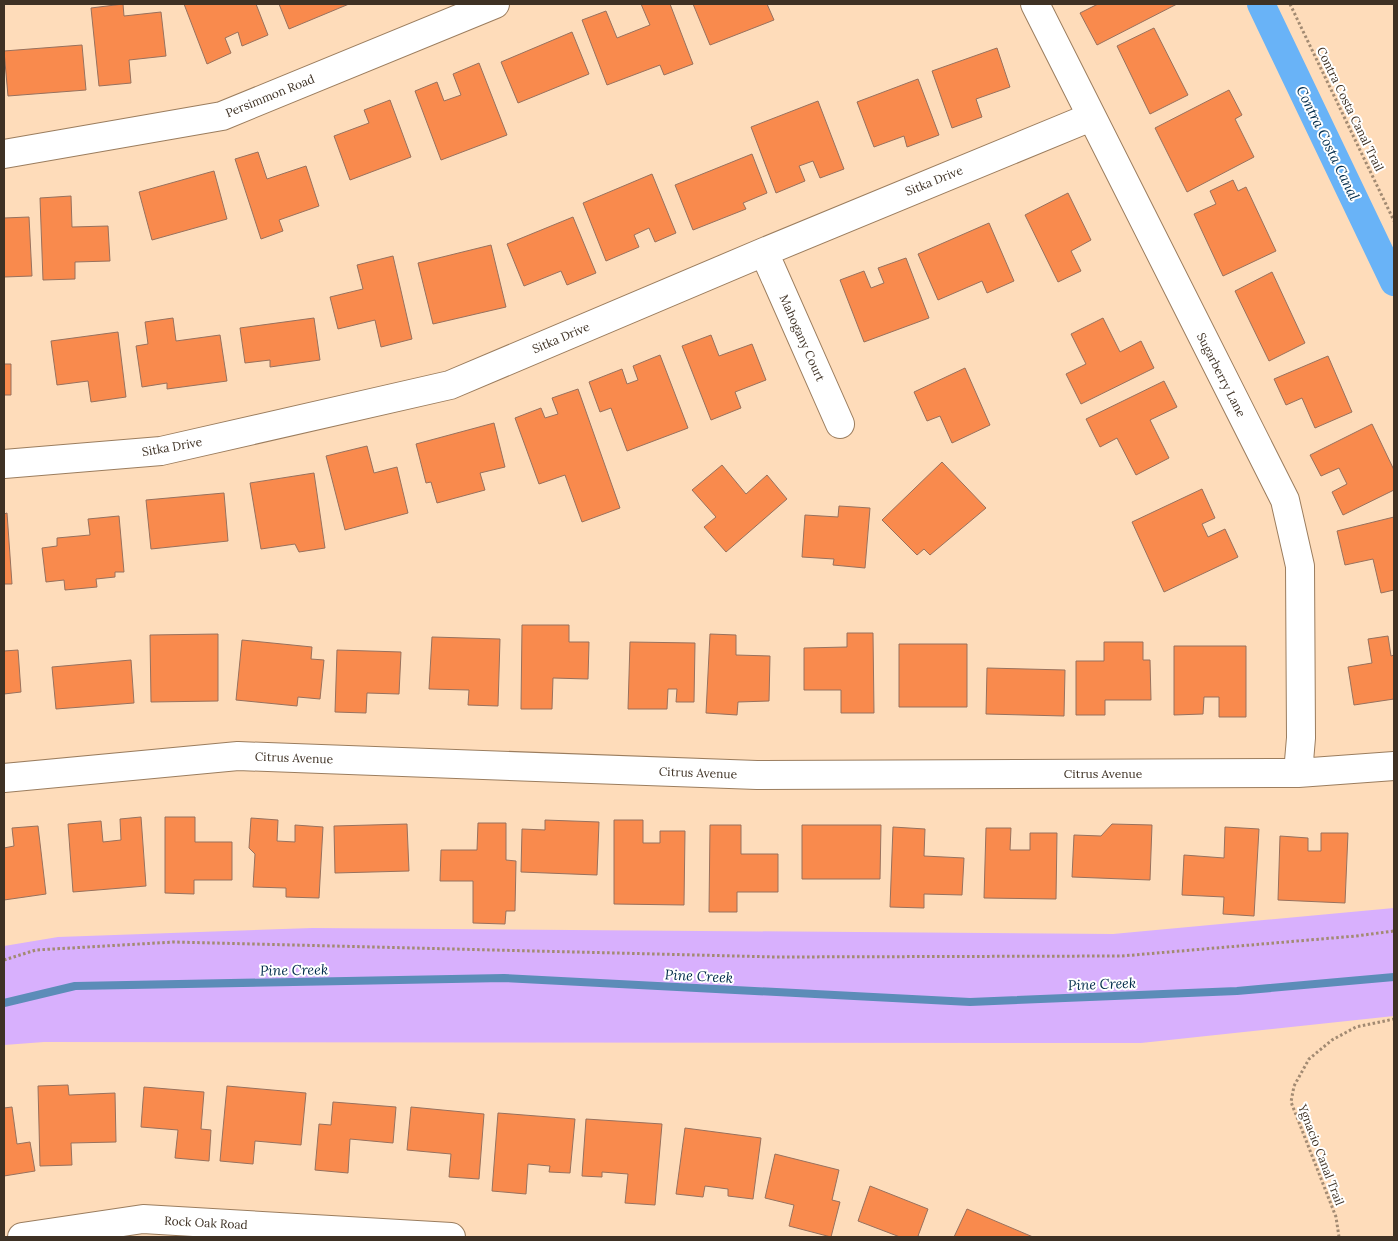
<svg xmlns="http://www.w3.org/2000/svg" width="1398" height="1241" font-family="Lora,serif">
  <rect width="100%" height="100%" fill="#fedcba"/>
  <path fill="#d8b0fd" d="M1394 908V1016L1141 1043 44 1042 4 1045V946L58 937 312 928 1113 934Z"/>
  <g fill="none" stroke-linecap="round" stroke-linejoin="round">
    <path stroke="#5c8cb8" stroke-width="8" d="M4 1003 75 986 504 978 970 1002 1237 991 1394 977"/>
    <path stroke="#69b3f7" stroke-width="28" d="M1261 4 1394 282"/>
  </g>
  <path fill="#f98a4d" stroke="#98715d" d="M123 4 124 16 161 12 166 56 129 60 131 83 99 86 91 8Z
    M184 4H256L268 35 242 46 238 32 225 38 231 53 207 64Z
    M279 4H349L289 29Z
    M641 4H670L693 64 664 75 660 65 607 85 582 20 606 11 617 38 650 25Z
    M693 4H767L774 20 710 45Z
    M1098 4H1177L1097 45 1080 13Z
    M1154 28 1188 95 1150 114 1117 46Z
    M572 32 589 74 518 103 501 62Z
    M82 45 86 90 8 96 4 51Z
    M997 48 1010 87 976 99 982 117 952 128 932 71Z
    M479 63 507 135 441 160 415 91 437 82 444 101 461 95 453 74Z
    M918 79 939 135 907 147 904 136 874 147 857 102Z
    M1229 90 1242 115 1235 119 1254 157 1187 192 1155 128Z
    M390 100 411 157 350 180 334 136 369 123 364 110Z
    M818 101 844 169 820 178 813 161 799 166 805 181 776 193 751 127Z
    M258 152 267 179 306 166 319 206 279 220 283 231 261 239 235 159Z
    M752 154 767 193 743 203 746 209 693 230 675 185Z
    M214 171 227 219 152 240 139 192Z
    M652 174 676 233 655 242 649 228 634 235 639 247 606 261 583 203Z
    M1233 180 1238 191 1246 187 1276 251 1223 276 1194 214 1216 204 1210 191Z
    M1068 193 1091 240 1071 251 1081 271 1058 282 1025 215Z
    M71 196 72 227 108 226 110 261 75 262V279L43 280 40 198Z
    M29 217 32 276 4 277V218Z
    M573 217 596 273 567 285 561 271 524 286 507 244Z
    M989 223 1014 281 987 293 982 281 938 300 918 254Z
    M491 245 506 307 433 324 418 263Z
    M393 256 412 339 381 347 375 320 338 329 330 297 363 289 357 265Z
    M906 258 929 318 864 342 840 280 864 271 871 288 884 283 878 268Z
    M1272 272 1305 343 1269 361 1235 291Z
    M173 318 176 341 220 335 227 381 167 389V383L142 387 136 346 148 344 145 322Z
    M314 318 320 360 270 367V360L245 363 240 328Z
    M1103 318 1120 352 1141 341 1154 368 1081 404 1066 374 1086 364 1071 334Z
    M118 332 126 397 91 402 88 381 57 385 51 341Z
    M711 335 719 356 752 344 766 380 735 392 741 408 711 420 682 346Z
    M660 355 688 428 627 451 611 408 600 412 589 382 622 369 627 384 638 380 633 366Z
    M1328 356 1352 412 1315 428 1302 398 1286 405 1274 379Z
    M4 364H11V395H4Z
    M965 368 990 425 952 443 940 416 927 421 914 392Z
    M1164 381 1177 407 1150 420 1169 458 1136 475 1117 438 1100 447 1086 419Z
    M578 389 620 508 582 522 565 475 539 484 515 418 541 408 545 418 558 414 552 398Z
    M494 423 505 467 480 473 485 490 437 503 431 482 426 483 416 444Z
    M1372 424 1394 470V490L1343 515 1332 492 1347 484 1339 468 1321 476 1310 455Z
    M367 446 374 473 397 467 408 513 345 530 326 456Z
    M942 462 986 508 930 555 924 549 917 555 882 520Z
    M722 465 746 494 767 475 787 499 726 552 704 527 716 517 692 490Z
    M314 473 325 548 299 552 295 544 261 549 250 483Z
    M1202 489 1215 518 1202 524 1208 537 1225 529 1238 557 1164 592 1132 522Z
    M224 493 228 541 151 549 146 500Z
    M839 506 870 508 865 568 833 565 834 559 802 557 805 515 838 517Z
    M7 513 12 584H4V514Z
    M119 516 124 572H115V577L96 579 97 587 65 590 64 580 46 582 42 548 57 546V538L90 535 88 519Z
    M1394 517V590L1381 593 1373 559 1345 565 1337 531Z
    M522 625H569V642H589L588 679 553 678 552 709H521Z
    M847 633H873L874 713H841V690H804V648L847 647Z
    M218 634V701L151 702 150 635Z
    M710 634 736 635V655L770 656 769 701 738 702 737 715 706 713Z
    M1388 636 1391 656 1394 655V699L1354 705 1348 667 1372 663 1368 639Z
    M432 637 500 639 498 706 468 705 469 690 429 689Z
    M242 640 312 647 311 659 324 660 320 699 298 697 297 706 236 700Z
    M630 642 695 643 694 702H676L677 689H668L667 709H628Z
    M1104 642H1143V660H1150L1151 700H1105V715H1076V661H1104Z
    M899 644H967V707H899Z
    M1174 646H1246V717H1219V697H1204L1203 714 1174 715Z
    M18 650 21 692 4 694V651Z
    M337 650 401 652 399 694 367 693 366 713 335 712Z
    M131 660 134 703 56 709 52 667Z
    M987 668 1065 670 1064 716 986 714Z
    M141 817 146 886 73 892 68 824 101 821 103 842 121 840 120 819Z
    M165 817H195V842H232V880H194V894L165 893Z
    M251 818 278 820 277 841 295 842V825L323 827 319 898 286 897V888L253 887 255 854 249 848Z
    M545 820 599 822 597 875 521 872 522 829 545 830Z
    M614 820H643V843H660V831H685L684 905 614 904Z
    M478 823H506V860L516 861 515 911H506L505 924 473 923V881H440L441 850H477Z
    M407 824 409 871 335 873 334 826Z
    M1112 824 1152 825 1150 880 1072 877 1074 835 1101 836Z
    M710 825H741V854H778V892H737V912H709Z
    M802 825H881L880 879H802Z
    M38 826 46 894 4 900V848L14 846 12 828Z
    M893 827 925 829 924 856 964 858 962 895 924 894V908L890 907Z
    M1225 827 1259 829 1254 916 1223 914 1224 897 1182 895 1184 855 1224 858Z
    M986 828H1011L1010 850H1030V833H1057L1056 899 984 898Z
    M1321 833H1348L1345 903 1278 900 1280 836 1308 838V851H1321Z
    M68 1085 69 1095 115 1093 116 1142 71 1143 72 1165 40 1166 38 1086Z
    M227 1086 306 1093 301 1145 255 1141 253 1164 220 1161Z
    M144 1087 204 1092 201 1129 211 1130 209 1161 175 1158 178 1130 141 1127Z
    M333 1102 396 1107 393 1143 350 1139 348 1173 315 1170 319 1124 331 1125Z
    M12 1107 17 1144 30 1142 35 1171 4 1176V1108Z
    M411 1107 484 1114 479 1179 449 1177 451 1154 407 1150Z
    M498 1113 575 1119 570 1173 549 1172 550 1166 528 1164 526 1194 492 1191Z
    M586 1119 662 1124 655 1205 625 1203 628 1174 602 1172V1177L582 1176Z
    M685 1128 761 1138 753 1199 728 1196V1189L705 1186 703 1197 676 1194Z
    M775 1154 839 1170 832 1200 840 1202 831 1237 789 1226 794 1205 765 1198Z
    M870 1186 928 1209 918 1236 922 1237H900L858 1221Z
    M967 1209 1033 1237H954Z"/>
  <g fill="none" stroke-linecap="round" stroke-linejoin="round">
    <g stroke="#9b7d5e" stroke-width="30">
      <path id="street" d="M1035 4 1285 500 1300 566 1301 738 1298 773
        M4 154 222 116 495 4
        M764 252 840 424
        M4 464 161 451 450 385 764 252 1091 117
        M4 778 238 756 757 775 1298 773 1394 766
        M22 1237 143 1219 451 1237"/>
    </g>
    <path stroke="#a28a72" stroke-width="3" stroke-dasharray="2.5 2.5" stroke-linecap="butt" d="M1290 4 1394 221
      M4 960 36 950 174 942 775 957 1122 956 1356 936 1394 931
      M1339 1237 1336 1217 1291 1102 1294 1086 1309 1059 1332 1040 1356 1027 1394 1019"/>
    <use href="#street" stroke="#fff" stroke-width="28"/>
  </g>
  <g text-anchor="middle" stroke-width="4" stroke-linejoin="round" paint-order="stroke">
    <g font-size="12" fill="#3e3124" stroke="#fff">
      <text transform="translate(270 96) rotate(-22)" y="4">Persimmon Road</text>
      <text transform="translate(1350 109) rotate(64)" y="4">Contra Costa Canal Trail</text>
      <text transform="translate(934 181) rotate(-22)" y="4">Sitka Drive</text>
      <text transform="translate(561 338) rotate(-23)" y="4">Sitka Drive</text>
      <text transform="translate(802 338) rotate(66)" y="4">Mahogany Court</text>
      <text transform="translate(1221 375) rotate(63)" y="4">Sugarberry Lane</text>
      <text transform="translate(172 447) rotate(-10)" y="4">Sitka Drive</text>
      <text transform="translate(294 758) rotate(2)" y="4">Citrus Avenue</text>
      <text transform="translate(698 773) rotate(2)" y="4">Citrus Avenue</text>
      <text x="1103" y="778">Citrus Avenue</text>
      <text transform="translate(1321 1155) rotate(69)" y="4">Ygnacio Canal Trail</text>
      <text transform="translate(206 1223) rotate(3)" y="4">Rock Oak Road</text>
    </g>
    <g font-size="14" font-style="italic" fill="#012b4b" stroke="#fff">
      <text transform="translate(1328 143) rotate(64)" y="5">Contra Costa Canal</text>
      <text transform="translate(294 970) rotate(-1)" y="5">Pine Creek</text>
      <text transform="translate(699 976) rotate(3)" y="5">Pine Creek</text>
      <text transform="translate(1102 984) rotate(-2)" y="5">Pine Creek</text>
    </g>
  </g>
  <rect width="1398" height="1241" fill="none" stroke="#3e3124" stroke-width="10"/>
</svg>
